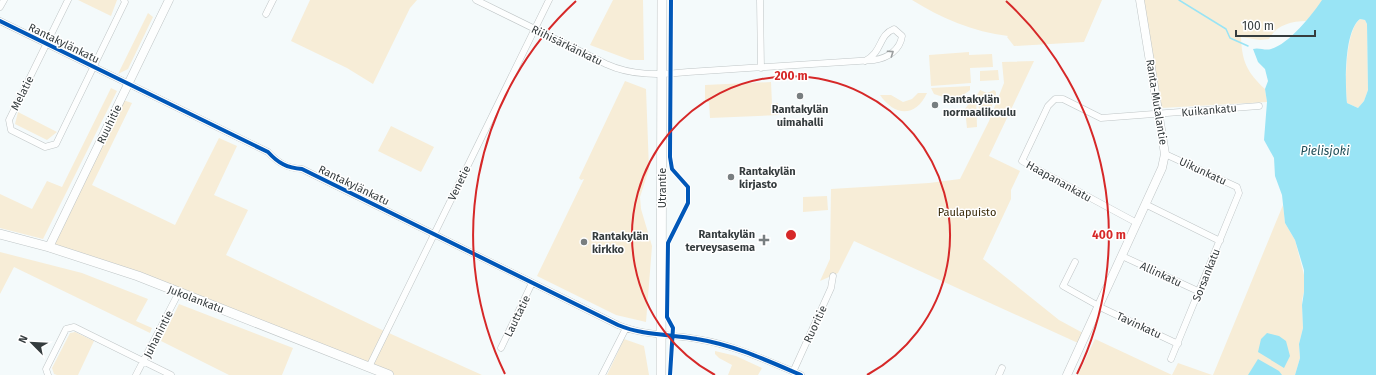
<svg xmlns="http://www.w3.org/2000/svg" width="1376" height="375" font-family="'Fira Sans',sans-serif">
  <rect width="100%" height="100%" fill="#f4fafb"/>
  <path fill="#f7edd7" d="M78 0H117L111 16Z
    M310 0H417L410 8 373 84 347 68 291 41Z
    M613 0H643L644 60H630L590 45Z
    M912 0H1102L1084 42 1014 46 1007 37 1008 36C973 32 941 18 912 0Z
    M1143 0H1325L1306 21C1292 21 1276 25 1269 39L1260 40 1241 37C1242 62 1247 72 1265 89L1267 102 1161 108Z
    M148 13 153 17 128 69 118 74Z
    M1360 19 1365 20 1367 24 1368 90 1364 101 1358 108 1347 103C1345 84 1345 31 1360 19Z
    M969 52V55L992 54 993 67 970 68 971 83 931 86 929 55Z
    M1034 61 989 156 1020 171 1011 190V199L983 259 1059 320 1083 333 1078 343 854 241 838 273 820 281 830 259 831 189 929 183 960 179 989 121 1004 83 1002 62Z
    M998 70 999 80 980 81V71Z
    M625 81 646 89 649 169 640 197 641 209 652 246 646 322 616 315 537 276 584 179 581 180 579 178Z
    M771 82 772 104 778 103 779 115 710 118 709 102H705V85Z
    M970 86V90C958 100 948 99 934 94L931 88Z
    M111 88 117 91 43 239 0 228V194L32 209 47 181 62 187Z
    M980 90 987 93 994 90 996 92V97L989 112 980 114 979 112 977 95Z
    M918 93H927C916 117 895 117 880 95H891L903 102 912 99Z
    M976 93 977 127 967 128 965 109Z
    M123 100 132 103 92 185 175 225 219 138 237 146 214 195 248 210 226 255 380 329 482 375H394L53 244Z
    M18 112 57 132 47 140 15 124Z
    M391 126 434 147 421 172 378 151Z
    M827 196 828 210 803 212V197Z
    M1283 205 1285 223 1295 240 1304 275V292L1302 300 1303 328 1299 344 1300 358 1295 375H1213Z
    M0 252 82 273 148 299 136 321 152 328 150 333 14 267 0 294Z
    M179 304 293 348 282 375H229L161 341Z
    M75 332 94 341 78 375H57L54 374 52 368 70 333Z
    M624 339 644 346 649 375H607Z
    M1095 339 1172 375 1178 363 1212 375H1078Z
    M715 351 736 356 762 368 758 375H728L732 365 719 358 715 354Z"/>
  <path fill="#99e4f5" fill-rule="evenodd" d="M1322 0H1376V375H1295L1300 358 1299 344 1303 328 1302 305 1304 292V270L1295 240 1285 223 1282 195 1275 176 1274 158 1264 140 1267 102 1265 89 1268 81 1265 69 1258 62 1253 49C1259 47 1265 51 1271 49 1289 44 1312 15 1322 0ZM1360 19 1365 20 1367 24 1368 90 1364 101 1358 108 1347 103C1345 84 1344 31 1360 19Z
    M1267 333 1279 336 1286 341 1290 356 1284 368 1258 352 1261 339Z
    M1258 359 1279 371 1282 375H1248Z"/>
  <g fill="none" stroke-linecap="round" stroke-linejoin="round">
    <path stroke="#99e4f5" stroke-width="1.5" d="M1179 0 1226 29 1230 38 1248 46"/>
    <g stroke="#bfc5c6" stroke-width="7">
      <path id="minor" d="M68 0 9 120 11 130 45 147 56 144 125 2 124 0
        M476 0 606 64C632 76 660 75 688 72L874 60C888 58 900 50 902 36L894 29C878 35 883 52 865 61
        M760 0 761 68
        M0 7 4 0
        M266 14 273 0
        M0 21 268 152C278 163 287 168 302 169L618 325C644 336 670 334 697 339 734 345 766 360 801 375
        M1165 154 1237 187 1239 193 1171 359
        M1145 204 1220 241
        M1137 223 1022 161 1048 106 1055 99H1063L1101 118 1259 106
        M1122 256 1200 292
        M1075 262 1063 286 1104 309 1178 344
        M501 348 532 283
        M369 367 549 0
        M793 372 831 288 833 276
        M48 375 46 369 66 329 74 327 171 375
        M136 375 179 292
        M602 375 626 328
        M999 375 1002 368"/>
    </g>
    <g stroke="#bfc5c6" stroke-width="9">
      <path id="tertiary" d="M49 247 169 0
        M1067 375 1162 168 1165 154 1140 0"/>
    </g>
    <g stroke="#bfc5c6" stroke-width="10">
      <path id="secondary" d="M0 234 49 247 138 276 389 375
        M661 375 662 0"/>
    </g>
    <use href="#minor" stroke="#fdfefe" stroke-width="6"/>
    <use href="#tertiary" stroke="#fdfefe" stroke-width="8"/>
    <use href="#secondary" stroke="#fdfefe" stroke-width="9"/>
    <g stroke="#fff" stroke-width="6">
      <path id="cycleway" d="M0 21 268 152C278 163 287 168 302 169L618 325C644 336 670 334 697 339 734 345 766 360 801 375
        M670 375 673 328 667 317 668 243 688 203V187L672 169 670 157 671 0"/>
    </g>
    <use href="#cycleway" stroke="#0057b8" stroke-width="4"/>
  </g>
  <defs><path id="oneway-chevron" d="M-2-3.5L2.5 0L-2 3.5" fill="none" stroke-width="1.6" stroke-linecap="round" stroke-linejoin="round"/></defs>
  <use stroke="#999d9e" href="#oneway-chevron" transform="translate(891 53) rotate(-34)"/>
  <g fill="none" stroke="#d62828" stroke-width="2">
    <path d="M715 375A159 159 0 1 1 867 375"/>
    <path d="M505 374A318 318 0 0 1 576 1M1006 1A318 318 0 0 1 1077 374"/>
  </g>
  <g fill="#787e80" stroke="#fff" stroke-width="1.5">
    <circle cx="800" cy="96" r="4"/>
    <circle cx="935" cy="105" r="4"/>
    <circle cx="731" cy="177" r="4"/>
    <path d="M762 234h4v4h4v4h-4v4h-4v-4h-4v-4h4z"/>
    <circle cx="584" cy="242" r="4"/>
  </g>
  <g text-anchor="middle" stroke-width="3" stroke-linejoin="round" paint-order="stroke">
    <g font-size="11" fill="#353c3e" stroke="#fff">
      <text transform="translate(64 43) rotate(26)" y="4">Rantakylänkatu</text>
      <text transform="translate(567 45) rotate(26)" y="4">Riihisärkänkatu</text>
      <text transform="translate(22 93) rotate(-63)" y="4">Melatie</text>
      <text transform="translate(1157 102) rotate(81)" y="4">Ranta-Mutalantie</text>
      <text transform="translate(1209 110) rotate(-5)" y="4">Kuikankatu</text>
      <text transform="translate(109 124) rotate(-64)" y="4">Ruuhitie</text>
      <text transform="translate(1203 171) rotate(25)" y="4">Uikunkatu</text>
      <text transform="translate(1059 181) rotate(29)" y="4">Haapanankatu</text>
      <text transform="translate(459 183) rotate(-64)" y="4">Venetie</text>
      <text transform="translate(354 185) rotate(26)" y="4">Rantakylänkatu</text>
      <text transform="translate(662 188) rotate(-90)" y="4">Utrantie</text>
      <text transform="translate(1161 274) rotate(25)" y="4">Allinkatu</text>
      <text transform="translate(1206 275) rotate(-68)" y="4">Sorsankatu</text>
      <text transform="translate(196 299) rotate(21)" y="4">Jukolankatu</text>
      <text transform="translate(517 316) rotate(-64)" y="4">Lauttatie</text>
      <text transform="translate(815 324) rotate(-65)" y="4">Ruoritie</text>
      <text transform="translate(1139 325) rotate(25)" y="4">Tavinkatu</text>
      <text transform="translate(158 334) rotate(-63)" y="4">Juhanintie</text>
    </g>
    <g font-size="11" font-weight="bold" fill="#353c3e" stroke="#fff" text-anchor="start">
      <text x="943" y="103">Rantakylän<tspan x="943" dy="13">normaalikoulu</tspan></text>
      <text x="800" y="113" text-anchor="middle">Rantakylän<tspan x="800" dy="13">uimahalli</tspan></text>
      <text x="739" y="175">Rantakylän<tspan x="739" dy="13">kirjasto</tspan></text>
      <text x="755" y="238" text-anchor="end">Rantakylän<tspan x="755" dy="13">terveysasema</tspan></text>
      <text x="592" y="240">Rantakylän<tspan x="592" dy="13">kirkko</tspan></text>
    </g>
    <g font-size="11" fill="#372706" stroke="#fff">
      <text x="967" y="216">Paulapuisto</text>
    </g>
    <g font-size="12" font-style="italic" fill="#1f4e58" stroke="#fff">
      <text x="1325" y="155">Pielisjoki</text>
    </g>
  </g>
  <circle cx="791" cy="235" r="6" fill="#d62828" stroke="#fff" stroke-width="2"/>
  <g font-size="12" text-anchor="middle" font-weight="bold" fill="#d62828" stroke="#fff" stroke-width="3" stroke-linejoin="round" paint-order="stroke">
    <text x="791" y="80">200 m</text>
    <text x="1109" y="239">400 m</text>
  </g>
  <g transform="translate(32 343) rotate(294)" stroke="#ffffff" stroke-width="3" paint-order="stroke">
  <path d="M0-3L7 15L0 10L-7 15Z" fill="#353c3e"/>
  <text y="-6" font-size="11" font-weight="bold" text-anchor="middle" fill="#353c3e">N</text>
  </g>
  <path d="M1236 30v6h79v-6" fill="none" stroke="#353c3e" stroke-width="2"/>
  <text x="1242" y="30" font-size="12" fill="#353c3e" stroke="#ffffff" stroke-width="3" paint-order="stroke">100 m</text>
</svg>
